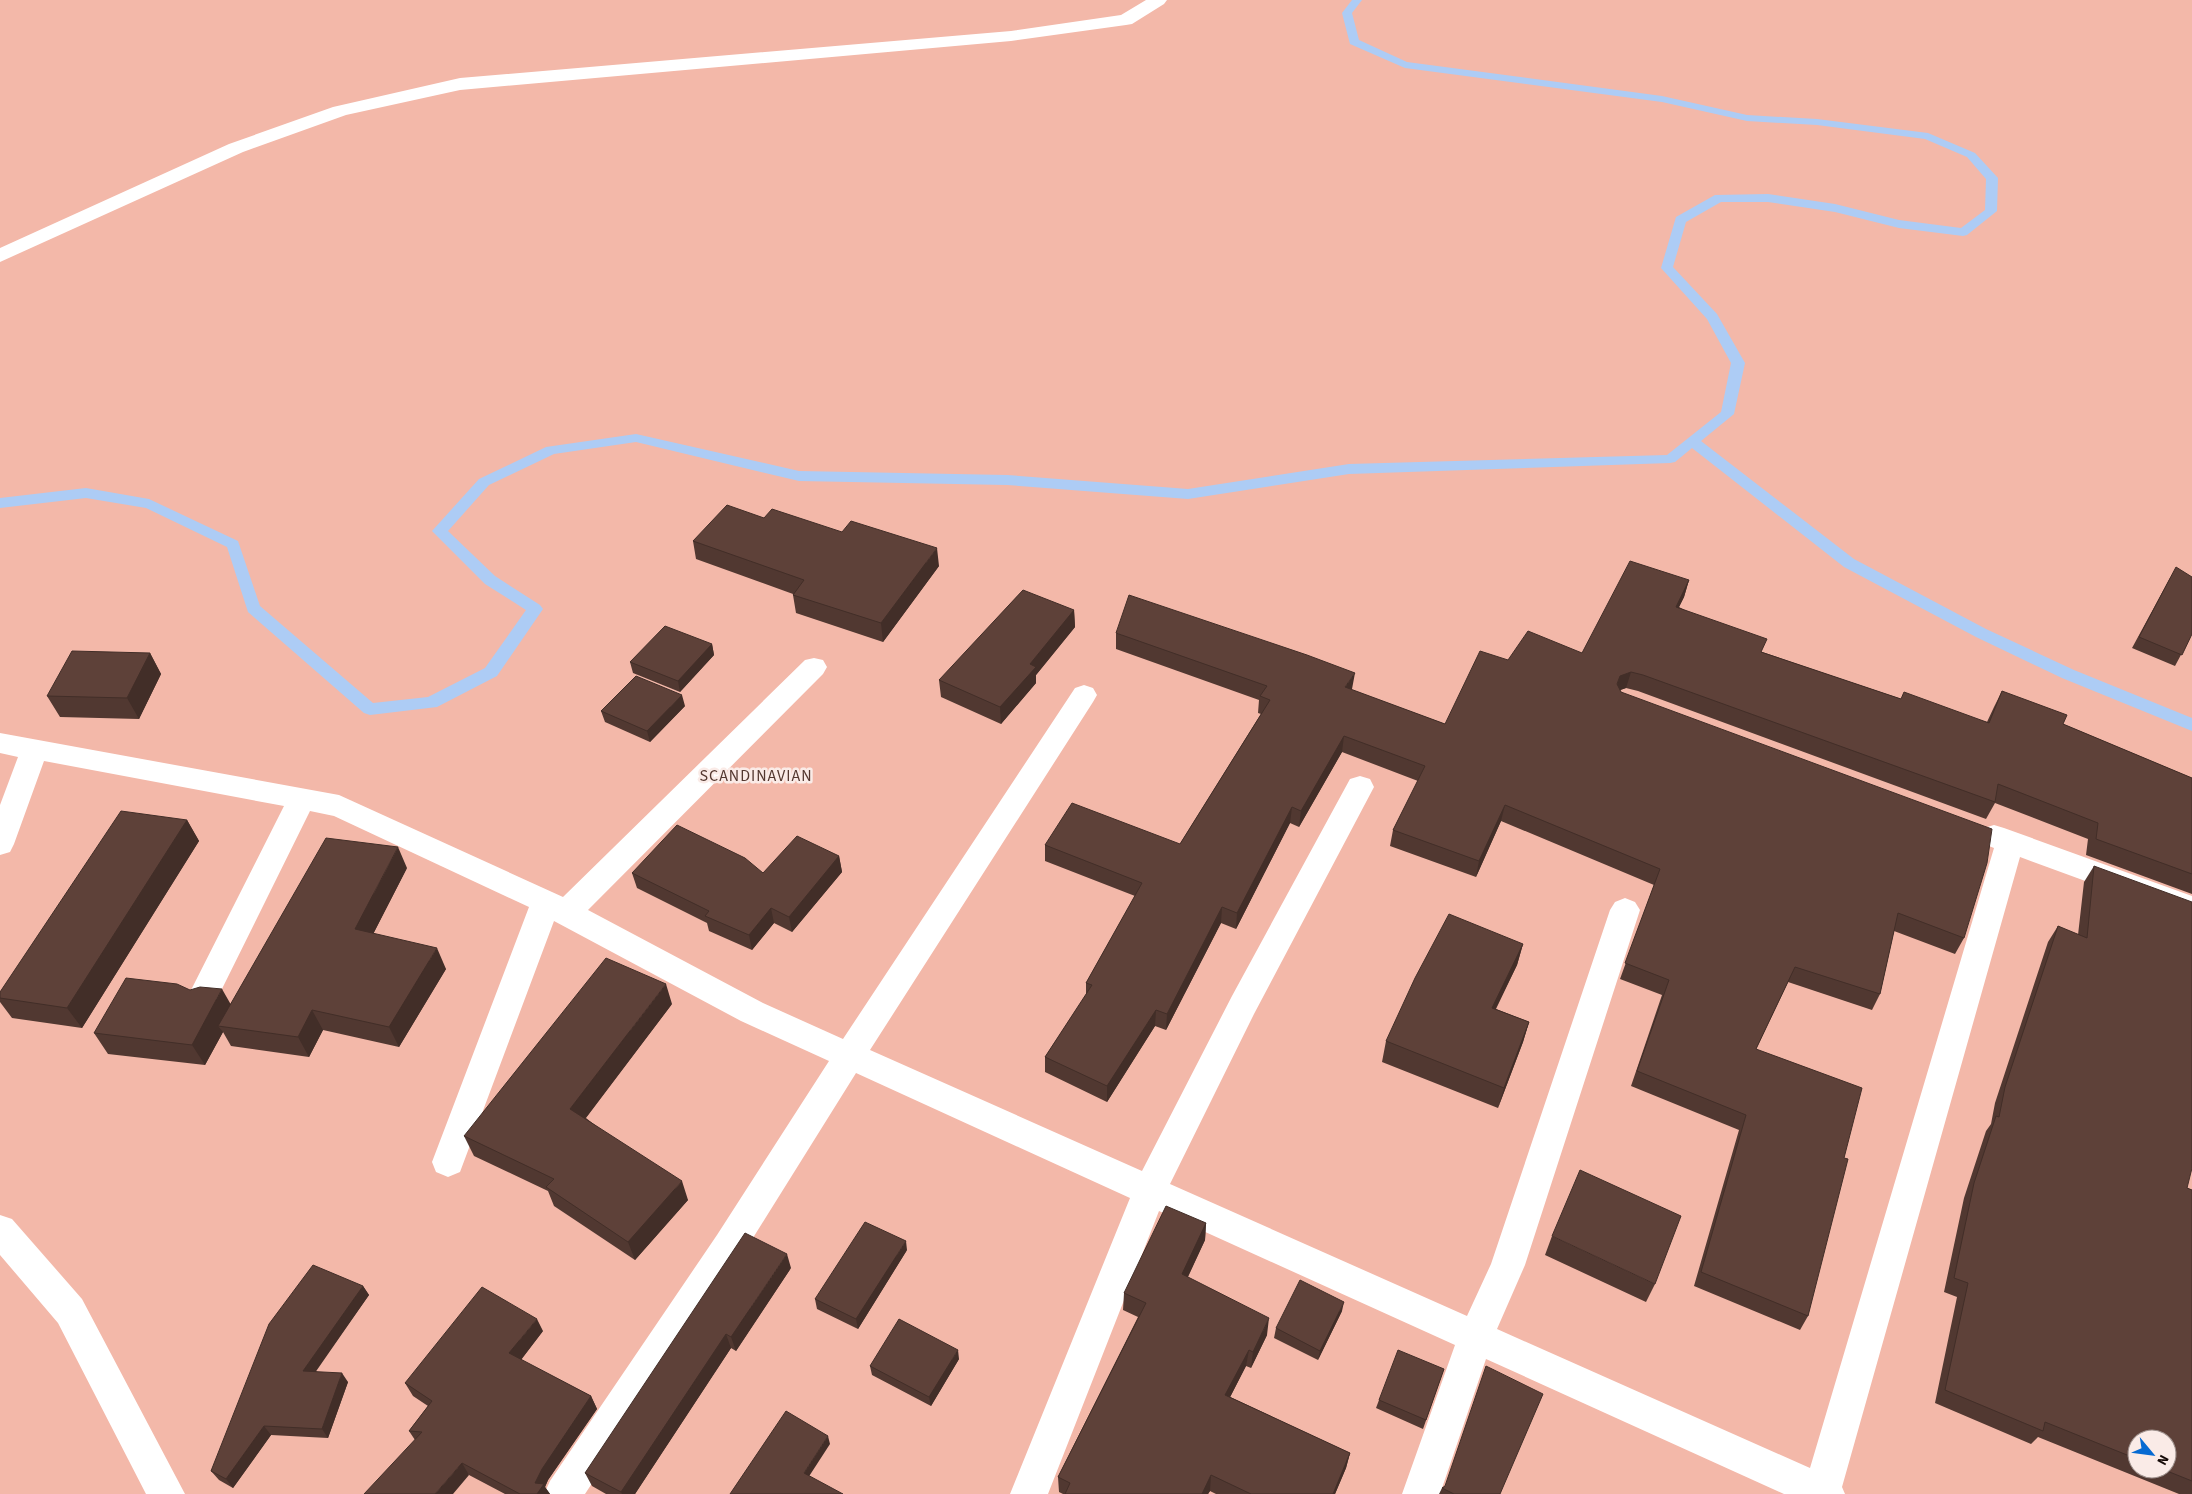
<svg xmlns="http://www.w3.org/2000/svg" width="2192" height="1494" font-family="'Source Sans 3',sans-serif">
  <rect width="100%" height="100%" fill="#fdd8ce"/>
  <path fill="#f3b8a9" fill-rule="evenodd" d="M0 0H2192V1494H0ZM2137 1439H2167V1469H2137Z"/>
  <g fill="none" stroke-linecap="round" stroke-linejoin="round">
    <path fill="#adccf5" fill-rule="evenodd" d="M1352 0H1362L1352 13 1359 40 1407 62 1662 96 1747 115 1817 119 1928 133 1975 153 1998 178 1997 211 1967 235 1963 236 1899 228 1835 212 1768 202H1721L1686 222 1673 267 1717 314 1745 363 1734 414 1701 441 1854 559 1986 629 2074 670 2192 718V731L2062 678 1976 637 1844 567 1692 448 1675 462 1670 463 1349 474 1188 499 1007 485 799 481 636 442 554 454 489 485 448 531 495 576 540 605 543 609 497 676 437 707 370 715 364 713 248 612 227 547 146 508 86 498 0 508V498L86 488 149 499 238 541 260 606 373 703 428 697 485 668 526 610 485 584 432 531 479 479 546 447 636 434 799 471 1007 475 1188 489 1349 464 1667 455 1721 412 1731 363 1707 319 1661 268 1676 217 1715 195 1768 194 1835 204 1899 220 1961 228 1985 210 1986 179 1967 157 1925 139 1817 125 1747 121 1662 102 1405 68 1350 44 1342 13Z"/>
    <path fill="#fff" fill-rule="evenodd" d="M1146 0H1167L1164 4 1132 24 1126 25 1011 41 460 90 346 115 243 152 0 262V248L229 144 333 107 460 78 1011 31 1121 15Z
      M814 658 823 660 827 667 823 674 588 910 763 1003 843 1039 1075 688 1084 685 1093 688 1097 695 1093 702 870 1050 1142 1171 1232 996 1350 779 1360 776 1370 779 1374 787 1254 1014 1170 1184 1467 1316 1491 1264 1610 910 1615 902 1625 898 1635 902 1640 910 1525 1265 1497 1329 1810 1468 1994 848 1984 844 1980 836 1984 828 1994 825 2004 828 2192 896V920L2020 857 1842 1487 1845 1494H1784L1486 1359 1440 1494H1402L1455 1345 1159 1211 1048 1494H1010L1130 1198 856 1073 741 1257 585 1494H544L550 1481 717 1235 829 1061 741 1021 554 921 460 1172 448 1177 436 1172 432 1162 529 907 334 816 310 811 214 1005 203 1009 192 1005 188 996 284 806 44 761 14 844 10 852 0 855V805L18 757 0 753V733L339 795 563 897 805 660Z
      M0 1215 12 1219 82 1299 185 1494H146L58 1323 0 1255Z"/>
  </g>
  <path fill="#513831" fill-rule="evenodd" d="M764 518 939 566 883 642 796 613 793 595V594L696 559 693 541Z
    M2170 578 2190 638 2175 666 2132 648Z
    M1689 580 1684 597 1679 607 1762 652 1901 699 1987 722 1994 707 2002 691 2063 724 2192 778V894L2086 855 2088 839 1995 803 1986 819 1638 691 1626 688 1620 690 1621 692 1964 938 1955 954 1894 931 1880 994 1872 1010 1788 982 1756 1049 1844 1158 1808 1316 1800 1330 1694 1286 1739 1130 1631 1086 1662 995 1620 979 1654 885 1501 821 1476 877 1390 846 1393 830 1418 781 1342 752 1299 827 1290 823 1236 929 1221 923 1166 1030 1155 1026 1107 1102 1045 1072V1057L1086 995V983L1135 896 1045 861V845L1180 844 1261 714 1258 713 1259 700 1116 649V633L1352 690 1445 724 1508 660 1582 653Z
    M1074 610 1075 627 1036 675V683L1001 724 941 697 939 680Z
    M712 644 714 655 680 692 633 673 630 662Z
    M150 653 161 674 139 719 60 717 47 696Z
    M685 706 650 742 605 722 601 711Z
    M187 820 199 841 82 1028 12 1018 0 1002V992Z
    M839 856 842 872 792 932 774 923 752 950 709 931 707 923 637 888 632 873H763Z
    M2094 866 2187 1188 2192 1190V1494H2179L2038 1437 2031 1444 1935 1403 1957 1297 1944 1292 1964 1198 1986 1131 1991 1124 1995 1103 2048 942 2058 926 2078 935 2084 882ZM2137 1439 2167 1469H2137Z
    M407 868 373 934 446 969 399 1047 323 1030 309 1057 231 1046 223 1032 205 1065 108 1054 94 1033 190 990 231 1004Z
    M1523 944 1517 965 1496 1009 1529 1022 1523 1042 1498 1108 1382 1062 1386 1041Z
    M672 1004 586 1118 688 1200 635 1260 554 1206 548 1191 474 1156 464 1136Z
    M1206 1223 1205 1240 1188 1277 1267 1335 1251 1368 1246 1366 1230 1397 1350 1453 1346 1468 1335 1494H1216L1210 1491 1208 1494H1063L1059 1492 1058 1477 1138 1317 1123 1310 1124 1293Z
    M1552 1236 1655 1284 1646 1302 1545 1255Z
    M907 1250 858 1329 817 1309 815 1299Z
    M791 1268 736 1351 731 1348 635 1494H606L592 1486 585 1473Z
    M363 1286 369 1295 315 1371 348 1382 328 1438 271 1435 233 1488 219 1480 211 1471Z
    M1342 1311 1318 1360 1274 1338 1276 1328Z
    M543 1331 521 1360 591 1396 597 1409 548 1480 545 1487 550 1494H505L469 1475 415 1440 409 1431 428 1406 413 1396 405 1383Z
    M959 1359 931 1406 872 1375 870 1366Z
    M1444 1369 1423 1429 1376 1408 1379 1400Z
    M1445 1486 1500 1494H1439L1442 1488Z"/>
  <path fill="#422e28" d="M937 548 939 566 883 642 881 623Z
    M1689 580 1684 597 1671 623 1676 607Z
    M1074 610 1075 627 1036 675V683L1001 724 1000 707 1030 664Z
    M712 644 714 655 680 692 678 681Z
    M150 653 161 674 139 719 127 698Z
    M1631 672 1626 688 1615 692 1612 701 1620 676Z
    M1355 673 1352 689 1343 704 1345 687Z
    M682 695 685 706 650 742 647 731Z
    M1344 736 1342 752 1299 827 1301 811Z
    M1505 805 1501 821 1476 877 1479 861Z
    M1292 807 1290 823 1236 929 1237 913Z
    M187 820 199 841 82 1028 67 1008Z
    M398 847 407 868 365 950 355 929Z
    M839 856 842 872 792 932 789 917Z
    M1222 907 1221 923 1166 1030 1167 1014Z
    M771 908 774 923 752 950 749 935Z
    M1523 944 1517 965 1486 1028 1492 1008Z
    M437 948 446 969 399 1047 389 1027Z
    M666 984 672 1004 578 1128 570 1109Z
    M222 989 234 1010 218 1026 223 1032 205 1065 192 1045Z
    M312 1010 323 1030 309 1057 298 1037Z
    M1156 1010 1155 1026 1107 1102V1086Z
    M1529 1022 1523 1042 1498 1108 1504 1088Z
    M682 1181 688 1200 635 1260 628 1242Z
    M1206 1223 1205 1240 1181 1291 1182 1274Z
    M906 1241 907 1250 858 1329 856 1319Z
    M787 1254 791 1268 736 1351 731 1337Z
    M363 1286 369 1295 310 1380 303 1371Z
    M1344 1302 1342 1311 1318 1360 1320 1351Z
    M1269 1318 1267 1335 1251 1368 1253 1352Z
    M537 1319 543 1331 516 1366 509 1353Z
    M726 1334 731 1348 635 1494H622L621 1492Z
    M958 1350 959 1359 931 1406 929 1397Z
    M1249 1350 1246 1366 1223 1411 1225 1395Z
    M342 1373 348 1382 328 1438 322 1429Z
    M591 1396 597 1409 548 1480 545 1487 550 1494H537L535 1483 542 1469Z
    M264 1426 271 1435 233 1488 226 1479Z
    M828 1436 830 1444 806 1481 804 1473Z
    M1350 1453 1346 1468 1335 1494H1333Z
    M462 1463 469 1475 453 1494H435Z
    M1211 1475 1210 1491 1208 1494H1202Z"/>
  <path fill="#5e4139" stroke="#422e28" d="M727 505 764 518 772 509 842 532 851 521 937 548 881 623 793 595 804 580 693 541Z
    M1630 561 1689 580 1676 607 1767 639 1761 652 1901 699 1904 692 1989 723 2002 691 2067 715 2063 724 2192 778V874L2096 839 2098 823 1998 784 1995 802 1643 675 1631 672 1620 676 1617 684 1621 692 1992 829 1987 863 1964 938 1898 913 1880 994 1795 967 1756 1049 1862 1088 1844 1158 1848 1159 1808 1316 1701 1272 1746 1115 1637 1071 1669 980 1625 963 1660 869 1505 805 1479 861 1393 830 1425 766 1344 736 1301 811 1292 807 1237 913 1222 907 1167 1014 1156 1010 1107 1086 1045 1057 1092 985 1086 983 1142 883 1045 845 1072 803 1180 844 1270 700 1260 696 1267 686 1116 633 1129 595 1307 655 1355 673 1345 687 1445 724 1480 651 1508 660 1528 631 1582 653Z
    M2176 567 2192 577V634L2182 655 2139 637Z
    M1023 590 1074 610 1030 664 1036 667 1000 707 939 680Z
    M665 626 712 644 678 681 630 662Z
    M72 651 150 653 127 698 47 696Z
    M636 676 682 695 647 731 601 711Z
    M121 811 187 820 67 1008 0 998V992Z
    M677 825 745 858 763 873 797 836 839 856 789 917 771 908 749 935 705 916 709 911 632 873Z
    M326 838 398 847 355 929 437 948 389 1027 312 1010 298 1037 218 1026Z
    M2094 866 2192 902V1168L2187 1188 2192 1190V1481L2162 1469H2167V1439H2137V1459L2045 1422 2043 1431 1945 1390 1968 1283 1954 1278 1974 1183 1996 1116 1999 1117 2005 1087 2058 926 2087 938Z
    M1449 914 1523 944 1492 1008 1529 1022 1504 1088 1386 1041 1415 978Z
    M606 958 666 984 570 1109 682 1181 628 1242 546 1187 554 1179 464 1136Z
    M126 978 177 984 190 990 200 987 222 989 192 1045 94 1033Z
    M1580 1170 1681 1216 1655 1284 1552 1236Z
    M1166 1206 1206 1223 1182 1274 1269 1318 1253 1352 1249 1350 1225 1395 1350 1453 1333 1494H1251L1211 1475 1202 1494H1065L1070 1483 1058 1477 1146 1303 1124 1293Z
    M865 1222 906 1241 856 1319 815 1299Z
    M745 1233 787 1254 731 1337 726 1334 621 1492 585 1473Z
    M313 1265 363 1286 303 1371 342 1373 322 1429 264 1426 226 1479 211 1471 269 1324Z
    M1300 1280 1344 1302 1320 1351 1276 1328Z
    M482 1287 537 1319 509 1353 591 1396 542 1469 535 1483 544 1484 537 1494H520L462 1463 435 1494H364L422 1432 409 1431 432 1401 405 1383Z
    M899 1319 958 1350 929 1397 870 1366Z
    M1398 1350 1444 1369 1426 1420 1379 1400Z
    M1486 1366 1543 1394 1500 1494H1454L1442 1488 1445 1486Z
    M786 1411 828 1436 804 1473 843 1494H730Z"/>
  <g text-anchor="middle" stroke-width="5" stroke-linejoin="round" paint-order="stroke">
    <g font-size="16" letter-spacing="1" fill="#53372f" stroke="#faebe7">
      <text x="756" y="781">SCANDINAVIAN</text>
    </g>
  </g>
  <g transform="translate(2152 1454) rotate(119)"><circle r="24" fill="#faebe7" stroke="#9e918d"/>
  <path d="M0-4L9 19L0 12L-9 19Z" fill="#066ad2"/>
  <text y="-8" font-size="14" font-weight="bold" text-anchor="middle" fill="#150a07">N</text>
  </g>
</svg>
